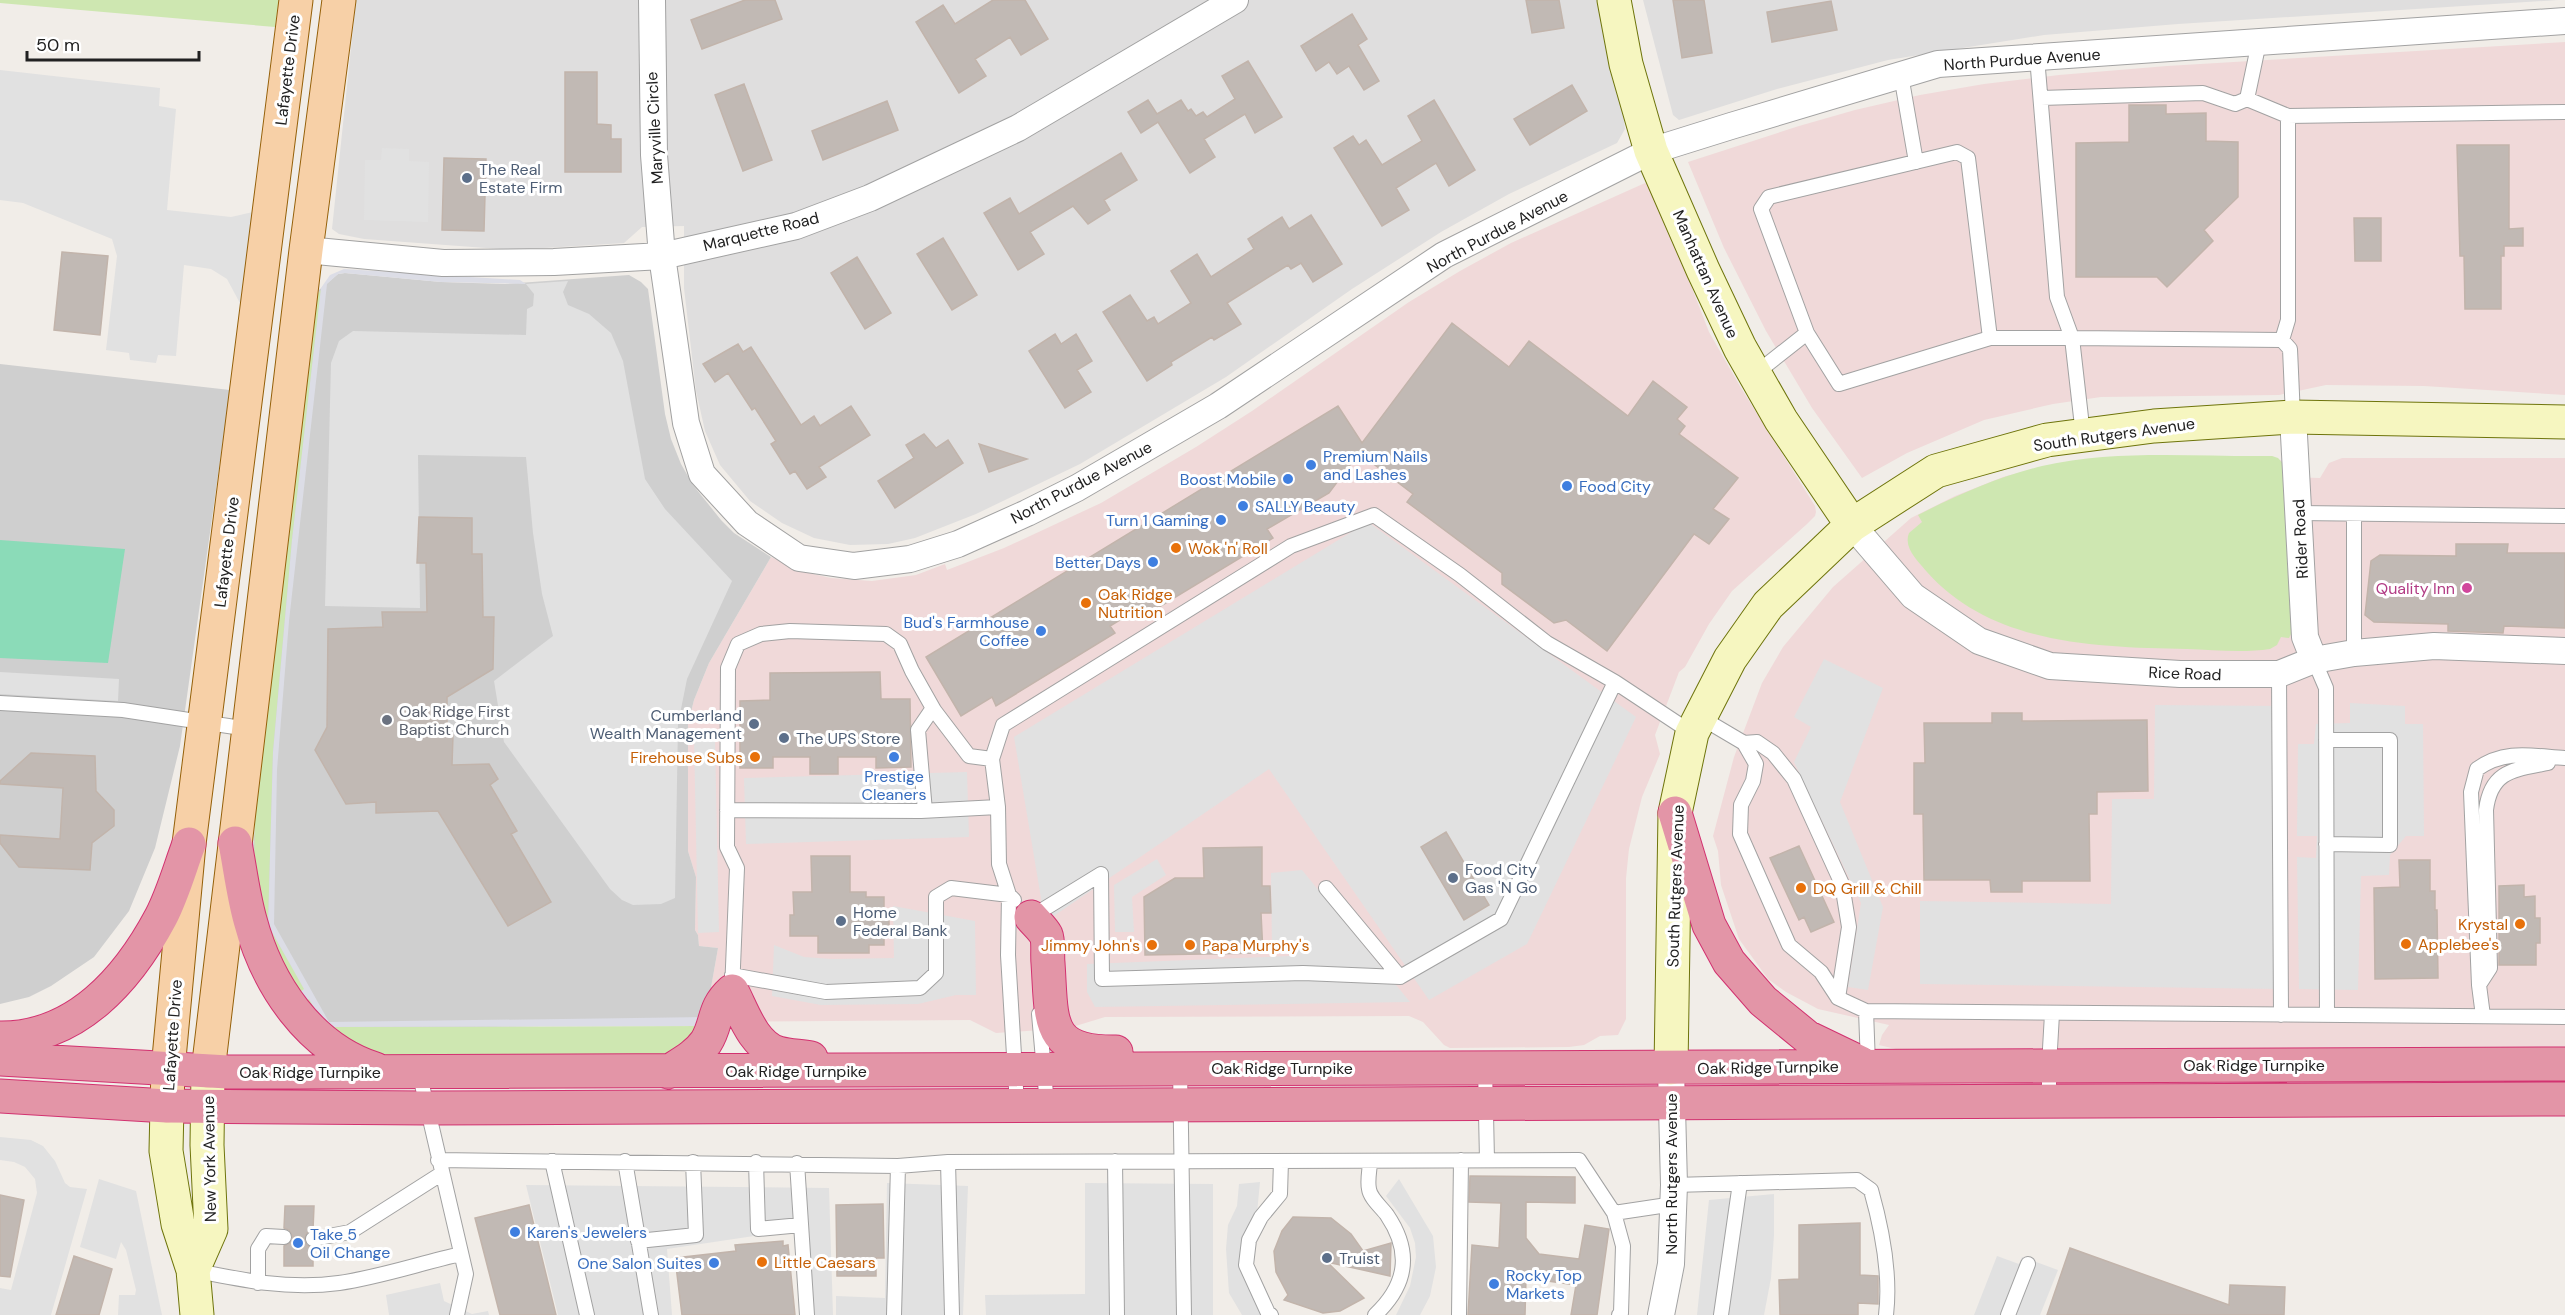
<svg xmlns="http://www.w3.org/2000/svg" width="2565" height="1315" font-family="'DM Sans',sans-serif">
  <rect width="100%" height="100%" fill="#f1ede8"/>
  <path fill="#dfdede" d="M356 0H1599L1628 120 1624 121 1625 129 1617 143 1509 194 1441 232 1352 289 1226 377 1080 464 976 514 915 538 888 544 850 545 814 538 782 523 750 501 720 465 705 431 696 391 684 288V226L642 227 624 243 513 250 364 239 339 234 332 229Z
    M1643 0H2558L2178 24 2044 35 1888 60 1777 89 1679 120 1673 115Z"/>
  <path fill="#f0d9d9" d="M2565 42V395L2424 386 2326 385 2279 395 2101 397 2053 404 1984 420 1907 453 1862 478 1812 408 1766 331 1724 248 1688 162 1799 126 1855 110 1920 95 1984 84 2059 75 2167 66Z
    M1645 183 1649 185 1685 270 1709 332 1741 388 1815 506 1816 512 1815 516 1807 524 1732 591 1709 624 1685 667 1679 672 1655 735 1660 754 1642 797 1629 849 1626 878V1019L1618 1035 1600 1036 1584 1045 1569 1047 1450 1048 1444 1045 1423 1022 1409 1016 1105 1017 1069 1028 996 1033 970 1020 705 1022 718 948 699 946 698 935 695 930 696 877 688 851V724L694 700 709 663 771 557 813 574 831 578 872 581 916 575 945 564 947 570 1004 548 1101 503 1196 447 1252 411 1409 302 1460 271 1511 243Z
    M2272 456 2282 461 2289 477 2320 478 2329 463 2342 458H2565V1048L1904 1051 1879 1045 1882 1035 1889 1025 1818 1009 1786 992 1768 979 1739 939 1721 885 1718 851 1713 836 1734 757 1762 683 1783 647 1833 587 1911 518 1955 496 2003 477 2044 466 2104 458Z"/>
  <path fill="#cfcfcf" d="M345 273 441 282 505 284 629 275 641 282 648 289 665 414 671 439 681 464 693 485 721 520 734 533 771 557 709 663 694 700 688 724V851L696 877 695 930 698 935 699 946 718 948 705 1022 325 1031 269 948 253 845 319 290 338 274Z
    M0 364 230 390 180 746 155 848 129 911 94 957 51 986 29 997 0 1004Z"/>
  <path fill="#cee7b1" d="M0 0H279L275 27 0 3Z
    M321 290 292 540 273 752 268 925 305 990 294 997 278 969 254 874 255 809 315 297Z
    M2272 456 2278 458 2286 467 2291 535V634L2289 638 2281 637 2277 645 2270 649C2244 653 2213 650 2187 649 2096 647 1992 645 1927 572 1918 561 1903 548 1909 533L1922 522 1918 515C1959 494 1998 477 2042 466 2116 449 2197 457 2272 456Z
    M309 998 325 1027 703 1026C694 1045 680 1056 659 1060H407C363 1054 329 1040 300 1005Z"/>
  <path fill="#8bdbb8" d="M0 540 125 549 108 663 0 658Z"/>
  <path fill="#e1e1e1" d="M0 70 160 88 159 106 176 109 167 210 231 217 253 212 242 307 227 279 211 269 184 265 176 356 158 355 156 363 130 360 129 353 106 350 117 256 112 239 23 203 0 200Z
    M382 148 409 149V161L429 162 428 222 364 220 365 160H381Z
    M568 281 563 292 568 305 589 314 611 333 623 361 645 479 665 509 732 581 687 679 678 724 675 898 661 904 633 905 622 900 610 889 504 742 494 681 553 636 542 594 533 533 526 457 418 455 420 608 325 606 331 363 339 341 353 331 526 335 527 309 533 306 534 294 526 284Z
    M1368 522 1636 717 1527 944 1429 1000 1269 769 1045 922 1014 737Z
    M1824 659 1883 688 1840 802 1883 907 1868 990 1848 987 1861 903 1794 762 1811 727 1794 717Z
    M0 672 119 679 118 701 0 694Z
    M2350 703 2405 706V724H2423L2424 836H2406L2390 855 2389 875 2361 876 2358 990 2299 989 2297 857 2316 858 2317 836H2297L2298 744H2314L2316 724 2350 723Z
    M2155 705 2282 706 2280 989 1920 984V901L2111 904 2112 799H2154Z
    M694 738H715L719 932 698 933Z
    M967 772 969 837 746 844 744 778Z
    M1157 859 1166 875 1132 897 1134 932H1115L1114 885Z
    M1302 870 1410 1002 1095 1007 1087 992V964L1291 956 1290 948H1272L1271 873Z
    M893 906 975 921 976 995H956L918 1004 821 1005 772 996 774 945 804 957 832 959 894 958Z
    M0 1137 31 1140 43 1146 55 1161 65 1183 70 1187 87 1189 51 1315H0V1288L11 1290 37 1193 35 1179 25 1167 14 1162 0 1160Z
    M99 1179 136 1191 162 1315H118L119 1295H135L136 1290 126 1250 121 1242 116 1259 80 1247Z
    M1399 1179 1433 1236 1436 1267 1430 1296 1420 1315H1396L1410 1286 1416 1257 1415 1243 1410 1228 1386 1196Z
    M1260 1182 1257 1213 1244 1241 1267 1315H1242L1229 1293 1226 1249 1228 1225 1237 1206 1239 1184Z
    M887 1183 968 1186 963 1315H836V1296L885 1298Z
    M1085 1183 1213 1184V1315H986L985 1295 1085 1294Z
    M526 1185 829 1188 833 1315H806L794 1230 667 1249 672 1315H558Z
    M1774 1194V1235L1771 1278 1764 1315H1697L1709 1200Z
    M1997 1256 2019 1264 2022 1257 2058 1270 2040 1315H1974Z
    M440 1283 444 1301 472 1314 488 1311 489 1315H389L386 1295Z"/>
  <path fill="#dcdde6" d="M344 269 520 280 526 284 441 282 345 273 338 274 327 284 289 621 277 770 274 924 329 1022 707 1017 703 1026 325 1027 309 999 300 1005 294 997 304 989 268 925 273 752 292 540 321 288 330 275Z"/>
  <path fill="#c1b9b4" stroke="#c2b4ab" stroke-width="1.5" d="M745 0H775L782 19 702 49 691 20Z
    M993 0H1025L1048 39 1021 55 1010 37 975 59 986 76 959 93 916 22 943 5 955 24Z
    M1526 0H1559L1564 28 1532 33Z
    M1673 0H1704L1712 53 1682 58Z
    M1831 1 1837 30 1772 42 1767 12Z
    M1352 14 1367 39 1358 45 1379 81 1364 90 1349 66 1337 74 1329 62 1316 71 1301 46Z
    M1248 61 1282 117 1255 133 1245 114 1204 139 1215 157 1190 173 1158 122 1141 133 1128 112 1148 100 1157 114 1181 100 1188 111 1191 109 1196 116 1203 112 1207 117 1235 99 1222 76Z
    M565 72H597V124L611 125V139H621V172H565Z
    M744 84 772 160 743 171 715 95Z
    M1572 85 1587 111 1530 145 1514 119Z
    M1434 100 1475 170 1449 186 1436 163 1396 188 1409 210 1382 226 1334 148 1353 136 1359 145 1366 140 1382 165 1422 141 1408 116Z
    M887 101 898 130 823 160 812 131Z
    M2129 105H2166V114L2206 113V141L2238 142V197L2204 230 2213 241 2167 287 2157 277H2076V143L2129 142Z
    M2457 145H2509V229L2523 228V246H2504V256H2501V309H2465L2464 256H2460Z
    M1121 153 1137 180 1104 200 1110 210 1088 224 1073 206 1030 232 1044 254 1018 270 984 213 1010 198 1019 214Z
    M444 158 486 159 484 231 442 230Z
    M1311 215 1342 264 1313 282 1301 263 1291 269 1288 265 1227 303 1241 324 1214 340 1212 337 1171 362 1172 365 1147 381 1103 312 1130 295 1147 321 1154 317 1158 324 1191 303 1171 271 1197 254 1211 277 1254 249 1248 239 1282 217 1289 229Z
    M2354 218H2381V261H2355Z
    M943 238 977 295 952 310 917 254Z
    M62 252 108 256 100 335 54 330Z
    M857 257 891 313 865 329 831 273Z
    M1452 323 1509 367 1529 341 1628 416 1653 381 1687 407 1677 419 1685 426 1679 434 1738 478 1713 509 1729 519 1709 544 1694 534 1607 651 1566 620 1554 623 1502 584V573L1407 502 1413 494 1359 453 1329 493 1267 529 1273 538 1146 615 1141 607 1110 626 1115 633 996 706 992 697 961 716 926 657 1338 406 1362 443Z
    M1055 334 1061 344 1076 334 1092 361 1077 370 1091 392 1065 408 1029 351Z
    M738 344 743 352 751 347 801 425 814 416 820 426 851 406 870 435 819 467 826 477 807 489 795 471 790 474 771 444 776 441 755 408 752 410 728 373 715 382 703 364Z
    M924 434 936 448 948 440 963 463 895 508 878 481 914 458 906 445Z
    M979 444 1027 459 989 472Z
    M419 517 472 518V554H482L483 617H494L493 669 447 697V735H453L452 765 489 764 498 779 490 785 517 831 511 834 551 902 508 926 438 811 376 813V802L346 804 315 750 327 727 328 629 383 627 382 612H427L426 563H417Z
    M2456 544H2508L2507 553H2565V628L2504 626 2503 633 2448 631V624L2374 622 2365 615 2371 561 2380 555 2456 556Z
    M880 672 881 699H910L911 767 876 768V757H838V774H810V757H773V768H740V701L770 700V673Z
    M1992 713H2022V721L2147 720 2148 791 2097 792V814H2089L2090 881H2022V892H1991L1990 880H1924L1923 814H1914V763H1925L1924 723H1992Z
    M31 753 95 756 96 791 114 810V826L92 843 90 870 19 867 0 843V835L60 839 63 788 0 784V781Z
    M1446 832 1489 905 1464 920 1421 847Z
    M1799 846 1834 922 1811 932 1804 917 1799 920 1770 858Z
    M1262 847V886H1270L1271 913H1261L1263 953 1145 955 1144 897 1175 878H1204L1203 848Z
    M811 856H850V892H866V897H884V915H889V935H884V945H869V953H818V936H790V915H794L793 892H812Z
    M2399 860H2430V891H2435V910H2437L2438 978 2375 979 2374 888 2400 887Z
    M2524 885V897L2535 896V918H2540V943H2536V965H2499V886Z
    M1470 1176 1575 1177V1203L1526 1202V1238L1539 1254 1579 1259 1585 1225 1609 1229 1597 1315H1571L1576 1285 1526 1278 1525 1315H1468L1472 1245 1499 1248 1501 1203 1469 1202Z
    M0 1195 24 1200 10 1277 0 1276Z
    M883 1204 884 1258H876V1276H837L836 1205Z
    M529 1205 556 1315H500L475 1218Z
    M285 1206H314L313 1230 307 1233 304 1240 307 1245 313 1248V1266H284V1246L291 1242 293 1237 289 1230 284 1228Z
    M1293 1217 1331 1218 1351 1234 1363 1251 1391 1243 1390 1276 1327 1262 1364 1298 1340 1311 1323 1313 1284 1300 1288 1295 1276 1272 1274 1251 1282 1231Z
    M1860 1223V1275L1878 1276V1304L1858 1303V1315H1780L1779 1280 1799 1279V1225Z
    M783 1241V1246L788 1245 795 1315H682L675 1258 736 1251 735 1245Z
    M2070 1248 2229 1305 2230 1285 2285 1287 2284 1315H2047Z
    M74 1256 112 1269 99 1315H56Z"/>
  <g fill="none" stroke-linecap="round" stroke-linejoin="round">
    <g stroke="#a2a2a2" stroke-width="16">
      <path id="lane" d="M1901 75 1916 162
        M2041 98 2203 93 2235 104 2247 99 2259 42
        M2247 99 2288 116V320L2282 340
        M2288 116 2565 112
        M1990 338H2072L2057 297 2037 57
        M1755 374 1807 333 1839 384 1990 338 1968 158 1957 152 1769 197 1761 209 1807 333
        M2083 435 2072 338 2282 340 2290 349 2293 417
        M2298 513 2565 516
        M2354 514V653
        M2314 660 2326 688 2327 1015
        M2279 674 2281 1015
        M0 703 123 710 248 729
        M1700 717 1744 743 1756 764 1753 781 1741 805 1740 834 1789 945 1821 972 1838 998
        M2326 740H2390V845L2326 844
        M1744 743 1757 742 1773 753 1794 779 1842 884 1849 927 1838 998 1866 1011
        M727 810 921 811 998 807
        M925 811 918 730 933 708
        M1326 888 1400 977
        M1031 917 1101 874 1102 979 1303 973 1400 977 1501 919 1615 682
        M732 975 826 992 920 988 936 973V897L951 888 1009 895 1014 900
        M2479 985 2490 968 2486 810C2491 770 2514 770 2548 763
        M732 991 737 868 727 847 728 668 738 644 761 634 790 631 886 634 900 644 912 671 934 710 969 756 992 759
        M1039 1014 1047 1105
        M2483 1016 2479 985 2471 792 2477 769C2505 749 2532 756 2565 758
        M1868 1064 1866 1011 2565 1017
        M1485 1067 1487 1160
        M1180 1068 1184 1315
        M419 1072 466 1274 457 1315
        M2049 1101V1066L2052 1014
        M1017 1105 1008 955 1009 895 999 864 998 807 992 759 1003 725 1291 546 1374 515 1460 575 1547 643 1615 682 1692 733
        M438 1160 898 1166 948 1162 1579 1160 1614 1213 1623 1246 1621 1313 1619 1315
        M552 1161 587 1315
        M625 1161 651 1315
        M1115 1161 1117 1315
        M1370 1161C1370 1169 1367 1180 1369 1189 1370 1198 1382 1208 1387 1215 1412 1252 1407 1285 1375 1315
        M756 1162 758 1229 801 1225
        M948 1162 952 1315
        M797 1163 807 1315
        M1674 1185 1857 1180 1871 1190C1882 1229 1891 1274 1886 1315
        M1614 1213 1674 1204
        M313 1239 350 1232 441 1174
        M638 1241 696 1235 693 1162
        M193 1270C241 1280 289 1290 339 1283 380 1277 421 1263 461 1254
        M258 1283V1249L266 1236 284 1237
        M894 1315 898 1166
        M1271 1315 1268 1313 1246 1265 1249 1240 1261 1217 1280 1194 1281 1161
        M1459 1315 1461 1160
        M1721 1315 1740 1183
        M2008 1315 2028 1264"/>
    </g>
    <g stroke="#a2a2a2" stroke-width="28">
      <path id="street" d="M652 0 654 155 662 256 686 423 702 474 747 523 799 558 854 566 910 559 958 544 1027 513 1077 488 1218 406 1444 255 1651 151 1731 126 1938 64 2565 21
        M306 250 443 263 554 262 662 256 796 226 870 198 1018 128 1235 0
        M2293 417 2305 637 2314 660
        M1852 525 1913 596 1979 641 2050 666 2180 674H2279L2314 660 2354 653 2434 646 2565 651
        M1661 1315 1671 1264 1674 1185 1671 1068"/>
    </g>
    <g stroke="#6e740b" stroke-width="35">
      <path id="secondary" d="M1614 0 1626 64 1651 151 1703 270 1740 348 1781 420 1852 525
        M1671 1068 1675 813 1692 733 1730 659 1768 605 1852 525 1936 471 2047 440 2154 426 2293 417 2565 422
        M167 1106 166 1151 178 1224 193 1270
        M197 1315 193 1270 211 1229 207 1145 208 1071"/>
    </g>
    <g stroke="#956009" stroke-width="35">
      <path id="primary" d="M208 1071 306 250 339 0
        M167 1106 168 1069 189 844 296 0"/>
    </g>
    <g stroke="#d23270" stroke-width="35">
      <path id="highway" d="M1675 813 1709 925 1729 962 1763 1001 1807 1037 1861 1063
        M235 843C240 869 243 895 250 920 267 984 309 1048 375 1069
        M1031 917C1035 922 1043 929 1046 935 1049 942 1047 955 1048 963 1052 1021 1045 1053 1116 1052
        M0 1038C76 1039 128 979 161 917 173 894 180 868 189 844
        M0 1059 228 1072H299L2565 1064
        M668 1072C682 1063 696 1056 706 1042 718 1023 712 1009 732 991 743 1012 753 1045 778 1053 788 1056 800 1056 811 1058
        M0 1096 167 1106 427 1108 2565 1099"/>
    </g>
    <use href="#lane" stroke="#fff" stroke-width="14"/>
    <use href="#street" stroke="#fff" stroke-width="26"/>
    <use href="#secondary" stroke="#f6f6c0" stroke-width="33"/>
    <use href="#primary" stroke="#f7d0a7" stroke-width="33"/>
    <use href="#highway" stroke="#e395a7" stroke-width="33"/>
  </g>
  <g fill="#5c6f8a" stroke="#fff" stroke-width="2">
    <circle cx="467" cy="178" r="6"/>
    <circle cx="754" cy="724" r="6"/>
    <circle cx="784" cy="738" r="6"/>
    <circle cx="1453" cy="878" r="6"/>
    <circle cx="841" cy="921" r="6"/>
    <circle cx="1327" cy="1258" r="6"/>
  </g>
  <g fill="#3f7fe0" stroke="#fff" stroke-width="2">
    <circle cx="1311" cy="465" r="6"/>
    <circle cx="1288" cy="479" r="6"/>
    <circle cx="1567" cy="486" r="6"/>
    <circle cx="1243" cy="506" r="6"/>
    <circle cx="1221" cy="520" r="6"/>
    <circle cx="1153" cy="562" r="6"/>
    <circle cx="1041" cy="631" r="6"/>
    <circle cx="894" cy="757" r="6"/>
    <circle cx="515" cy="1232" r="6"/>
    <circle cx="298" cy="1243" r="6"/>
    <circle cx="714" cy="1263" r="6"/>
    <circle cx="1494" cy="1284" r="6"/>
  </g>
  <g fill="#e8710a" stroke="#fff" stroke-width="2">
    <circle cx="1176" cy="548" r="6"/>
    <circle cx="1086" cy="603" r="6"/>
    <circle cx="755" cy="757" r="6"/>
    <circle cx="1801" cy="888" r="6"/>
    <circle cx="2520" cy="924" r="6"/>
    <circle cx="2406" cy="944" r="6"/>
    <circle cx="1152" cy="945" r="6"/>
    <circle cx="1190" cy="945" r="6"/>
    <circle cx="762" cy="1262" r="6"/>
  </g>
  <circle fill="#d1479c" stroke="#fff" stroke-width="2" cx="2467" cy="588" r="6"/>
  <circle fill="#6b7280" stroke="#fff" stroke-width="2" cx="387" cy="720" r="6"/>
  <g text-anchor="middle" stroke-width="6" stroke-linejoin="round" paint-order="stroke">
    <g font-size="16" fill="#212121" stroke="#fff">
      <text transform="translate(2022 59) rotate(-4)" y="6">North Purdue Avenue</text>
      <text transform="translate(287 70) rotate(-83)" y="6">Lafayette Drive</text>
      <text transform="translate(654 128) rotate(-93)" y="6">Maryville Circle</text>
      <text transform="translate(761 231) rotate(-14)" y="6">Marquette Road</text>
      <text transform="translate(1497 231) rotate(-28)" y="6">North Purdue Avenue</text>
      <text transform="translate(1706 274) rotate(66)" y="6">Manhattan Avenue</text>
      <text transform="translate(2114 434) rotate(-8)" y="6">South Rutgers Avenue</text>
      <text transform="translate(1081 482) rotate(-28)" y="6">North Purdue Avenue</text>
      <text transform="translate(2300 539) rotate(-93)" y="6">Rider Road</text>
      <text transform="translate(226 552) rotate(-83)" y="6">Lafayette Drive</text>
      <text transform="translate(2185 673) rotate(2)" y="6">Rice Road</text>
      <text transform="translate(1675 886) rotate(-88)" y="6">South Rutgers Avenue</text>
      <text transform="translate(172 1035) rotate(-86)" y="6">Lafayette Drive</text>
      <text x="2254" y="1071">Oak Ridge Turnpike</text>
      <text transform="translate(1768 1067) rotate(-1)" y="6">Oak Ridge Turnpike</text>
      <text x="1282" y="1074">Oak Ridge Turnpike</text>
      <text x="796" y="1077">Oak Ridge Turnpike</text>
      <text x="310" y="1078">Oak Ridge Turnpike</text>
      <text transform="translate(209 1159) rotate(-91)" y="6">New York Avenue</text>
      <text transform="translate(1671 1174) rotate(-90)" y="6">North Rutgers Avenue</text>
    </g>
    <g font-size="16" fill="#4e5e75" stroke="#fff" text-anchor="start">
      <text x="479" y="175">The Real<tspan x="479" dy="18">Estate Firm</tspan></text>
      <text x="742" y="721" text-anchor="end">Cumberland<tspan x="742" dy="18">Wealth Management</tspan></text>
      <text x="796" y="744">The UPS Store</text>
      <text x="1465" y="875">Food City<tspan x="1465" dy="18">Gas 'N Go</tspan></text>
      <text x="853" y="918">Home<tspan x="853" dy="18">Federal Bank</tspan></text>
      <text x="1339" y="1264">Truist</text>
    </g>
    <g font-size="16" fill="#366cbe" stroke="#fff" text-anchor="start">
      <text x="1323" y="462">Premium Nails<tspan x="1323" dy="18">and Lashes</tspan></text>
      <text x="1276" y="485" text-anchor="end">Boost Mobile</text>
      <text x="1579" y="492">Food City</text>
      <text x="1255" y="512">SALLY Beauty</text>
      <text x="1209" y="526" text-anchor="end">Turn 1 Gaming</text>
      <text x="1141" y="568" text-anchor="end">Better Days</text>
      <text x="1029" y="628" text-anchor="end">Bud's Farmhouse<tspan x="1029" dy="18">Coffee</tspan></text>
      <text x="894" y="782" text-anchor="middle">Prestige<tspan x="894" dy="18">Cleaners</tspan></text>
      <text x="527" y="1238">Karen's Jewelers</text>
      <text x="310" y="1240">Take 5<tspan x="310" dy="18">Oil Change</tspan></text>
      <text x="702" y="1269" text-anchor="end">One Salon Suites</text>
      <text x="1506" y="1281">Rocky Top<tspan x="1506" dy="18">Markets</tspan></text>
    </g>
    <g font-size="16" fill="#c56008" stroke="#fff" text-anchor="start">
      <text x="1188" y="554">Wok 'n' Roll</text>
      <text x="1098" y="600">Oak Ridge<tspan x="1098" dy="18">Nutrition</tspan></text>
      <text x="743" y="763" text-anchor="end">Firehouse Subs</text>
      <text x="1813" y="894">DQ Grill &amp; Chill</text>
      <text x="2508" y="930" text-anchor="end">Krystal</text>
      <text x="2418" y="950">Applebee's</text>
      <text x="1140" y="951" text-anchor="end">Jimmy John's</text>
      <text x="1202" y="951">Papa Murphy's</text>
      <text x="774" y="1268">Little Caesars</text>
    </g>
    <g font-size="16" fill="#b23c85" stroke="#fff" text-anchor="end">
      <text x="2455" y="594">Quality Inn</text>
    </g>
    <g font-size="16" fill="#5b616d" stroke="#fff" text-anchor="start">
      <text x="399" y="717">Oak Ridge First<tspan x="399" dy="18">Baptist Church</tspan></text>
    </g>
  </g>
  <path d="M27 51v9h172v-9" fill="none" stroke="#212121" stroke-width="3"/>
  <text x="36" y="51" font-size="18" fill="#212121" stroke="#ffffff" stroke-width="4.5" paint-order="stroke">50 m</text>
</svg>
